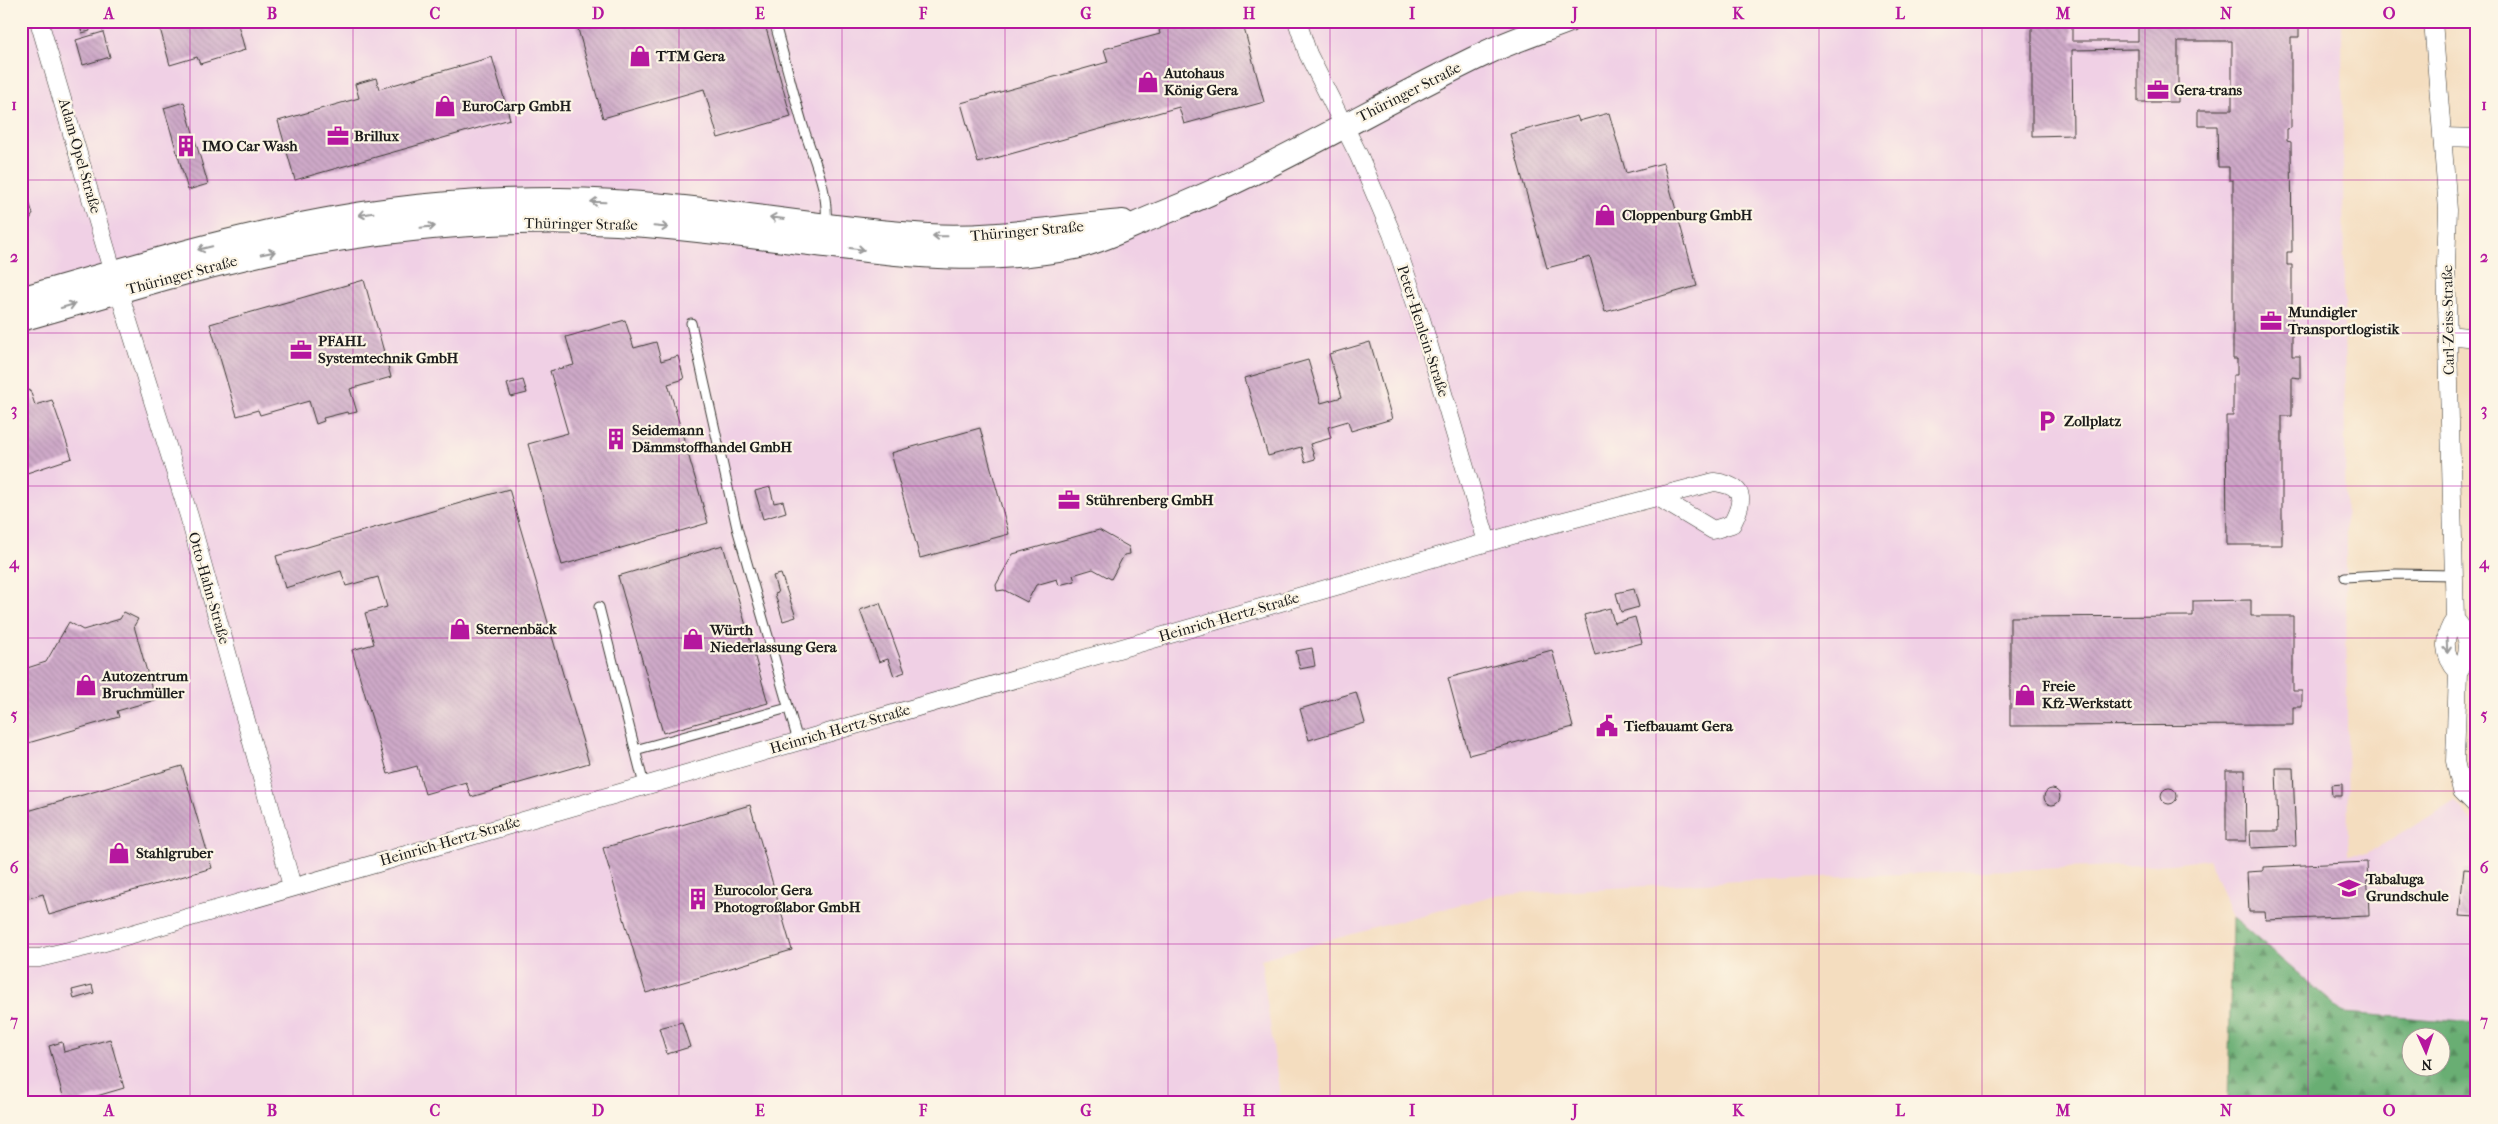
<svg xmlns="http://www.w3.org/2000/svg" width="2498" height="1124" font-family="'IM FELL French Canon',serif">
  <defs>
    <pattern id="forest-firs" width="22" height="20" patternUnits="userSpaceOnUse" patternTransform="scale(1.25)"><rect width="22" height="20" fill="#69ae73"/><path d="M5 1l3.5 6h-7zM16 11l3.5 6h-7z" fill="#568d5e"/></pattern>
    <pattern id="building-back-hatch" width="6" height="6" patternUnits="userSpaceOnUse" patternTransform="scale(1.25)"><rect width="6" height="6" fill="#cea9c8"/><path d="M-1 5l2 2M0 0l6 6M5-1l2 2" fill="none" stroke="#b091ab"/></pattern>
  </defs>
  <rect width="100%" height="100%" fill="#fcf5e5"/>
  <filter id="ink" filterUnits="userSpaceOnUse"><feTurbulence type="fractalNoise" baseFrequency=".02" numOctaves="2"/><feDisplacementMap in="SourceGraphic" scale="10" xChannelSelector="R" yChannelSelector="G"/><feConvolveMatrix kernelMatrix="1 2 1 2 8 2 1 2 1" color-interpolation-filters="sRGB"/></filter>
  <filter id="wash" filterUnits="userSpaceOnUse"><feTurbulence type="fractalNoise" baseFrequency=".0096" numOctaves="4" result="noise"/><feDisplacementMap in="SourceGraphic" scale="20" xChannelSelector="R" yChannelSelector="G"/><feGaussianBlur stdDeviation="1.12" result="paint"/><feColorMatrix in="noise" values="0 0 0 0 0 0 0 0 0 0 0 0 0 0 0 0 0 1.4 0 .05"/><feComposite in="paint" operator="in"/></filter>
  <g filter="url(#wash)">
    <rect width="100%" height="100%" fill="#f4ddbf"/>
    <path fill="#f0d0e5" d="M21 21H2342L2348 854H2367L2455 801 2477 829V1023L2344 1013 2232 917 2209 859 2172 864 1796 878 1499 894 1261 959 1281 1103H21Z"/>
    <path fill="url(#forest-firs)" stroke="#426548" fill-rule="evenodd" d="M2232 917 2344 1013 2477 1023V1103H2228ZM2410 1036H2440V1066H2410Z"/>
    <g id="blocks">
      <path fill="url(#building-back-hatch)" d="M79 21H88L90 31 82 33Z
        M158 21H237L245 50 200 64 197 57 170 65Z
        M580 21H764L791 117 718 138 704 89 603 118 576 22Z
        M1189 21H1242L1264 102 1184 124 1179 107 978 163 961 103 1108 62 1104 49 1160 34 1159 30Z
        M2032 21H2072V41H2138V21H2299V37H2291V128L2287 129V141L2291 142 2292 252H2287V265H2292V356H2300V378L2292 377V416H2282V545H2227L2226 416H2233V375H2237V359H2233V180H2229V167H2218L2217 126H2198V110H2232V41H2178V102H2138V49L2072 50 2073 135 2032 136Z
        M103 32 110 57 83 65 76 40Z
        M492 57 510 119 295 180 278 121 359 98 355 84 376 78 379 89Z
        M184 102 208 184 188 190 164 108Z
        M1609 113 1626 173 1663 163 1697 286 1605 312 1590 257 1547 268 1510 134 1577 116 1579 121Z
        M21 177 33 214 21 235Z
        M364 280 391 377 350 389 357 412 348 414 347 412 323 418 324 421 316 424 309 401 260 415 258 410 237 416 210 324Z
        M625 320 634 348 656 342 661 361 678 356 684 379 668 384 708 523 562 565 528 444 568 433 550 371 574 365 566 337Z
        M1370 342 1392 419 1351 431 1348 421 1328 427 1331 438 1310 444 1315 459 1305 462 1301 447 1268 456 1245 378 1308 360 1321 403 1342 397 1329 354Z
        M523 380 527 393 511 397 507 384Z
        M30 390 35 405 52 400 72 458 21 475V393Z
        M980 428 1009 534 920 558 891 453Z
        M770 487 774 503 783 501 786 512 763 519 755 491Z
        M509 489 589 763 471 797 466 782 425 794 417 766 388 774 352 650 374 644 365 613 387 607 378 577 346 586 341 571 285 588 276 556Z
        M1099 530 1129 547 1130 554 1124 555 1111 579 1093 569 1073 575 1075 581 1059 585 1057 579 1036 585 1027 602 1004 590 997 591 996 585 1013 554Z
        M723 545 768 703 663 733 618 576Z
        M781 574 796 617 783 621 775 594 778 593 773 576Z
        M1634 589 1639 607 1621 612 1616 593Z
        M2251 600V616H2293V691H2302V707H2293V725L2010 726V617L2193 616V601Z
        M880 603 905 672 894 676 888 659 879 662 860 610Z
        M1610 608 1614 623 1635 617 1642 643 1595 655 1584 615Z
        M124 612 138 619 134 626 155 700 117 711 119 717 21 745V670L46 662 69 622 83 630 120 619Z
        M1312 648 1315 666 1300 669 1296 651Z
        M1552 650 1573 727 1469 755 1448 678Z
        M1356 692 1365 723 1309 740 1300 709Z
        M182 766 212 868 49 915 43 894 29 898 21 870V839L27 837 21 813Z
        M2276 768H2293L2296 846 2251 848 2250 831H2278Z
        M2226 770H2245L2246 841H2226Z
        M2342 784V796H2332L2331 785Z
        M2161 796a8 8 0 1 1 16 0a8 8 0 1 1-16 0Z
        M2044 797a8 8 0 1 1 16 0a8 8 0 1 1-16 0Z
        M750 805 792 950 646 993 603 848Z
        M2367 862 2369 916 2266 920 2265 912H2249L2247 872 2263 871V867Z
        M2464 869 2477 870V917L2459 916Z
        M92 985 94 993 74 999 72 990Z
        M682 1022 690 1047 667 1054 659 1028Z
        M110 1039 124 1088 73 1103H65L49 1046 62 1042 64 1052Z"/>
    </g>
  </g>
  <g filter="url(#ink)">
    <use href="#blocks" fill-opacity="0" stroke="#3c3934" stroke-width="1"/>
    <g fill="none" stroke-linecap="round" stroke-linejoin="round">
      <g stroke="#3c3934" stroke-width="11">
        <path id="service" d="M774 21C784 56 793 92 803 126 813 159 829 189 826 224
          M691 323 737 528 798 741
          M2345 577 2396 574 2454 575
          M599 607 644 785
          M635 750 788 708"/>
      </g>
      <g stroke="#3c3934" stroke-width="19">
        <path id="minor" d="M39 21 113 273 189 516 292 886
          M1297 21 1308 54 1359 156 1392 234 1421 319 1487 542
          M2433 21 2448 210 2446 264 2455 619C2471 637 2472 653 2458 672L2455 761 2462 791 2477 806
          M2442 137 2477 138
          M2448 335 2477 338
          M2455 619C2442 637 2443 656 2458 672
          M21 958H39L94 945 1537 528 1714 482C1745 486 1745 499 1732 524L1713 530 1658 497"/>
      </g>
      <g stroke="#3c3934" stroke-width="26">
        <path id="secondary" d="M21 299C143 264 266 226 392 210 447 203 504 200 560 200 684 201 805 228 928 236 994 240 1058 227 1123 222
          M21 319C114 293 207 263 303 245 406 226 512 218 617 223 687 227 756 237 826 245 910 256 991 264 1075 247 1105 240 1130 226 1158 215 1271 171 1375 106 1484 54 1511 41 1539 32 1567 21"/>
      </g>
      <use href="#service" stroke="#fff" stroke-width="9"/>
      <use href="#minor" stroke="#fff" stroke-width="18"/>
      <use href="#secondary" stroke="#fff" stroke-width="24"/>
    </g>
    <defs><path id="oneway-shaft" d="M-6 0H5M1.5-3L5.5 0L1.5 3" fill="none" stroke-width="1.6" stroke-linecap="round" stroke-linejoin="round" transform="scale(1.25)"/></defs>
    <g stroke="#999">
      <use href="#oneway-shaft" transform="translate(598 202) rotate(-178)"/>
      <use href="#oneway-shaft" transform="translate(366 214) rotate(171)"/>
      <use href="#oneway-shaft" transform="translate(777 218) rotate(-173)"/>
      <use href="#oneway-shaft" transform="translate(428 227) rotate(-6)"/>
      <use href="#oneway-shaft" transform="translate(661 227) rotate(5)"/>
      <use href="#oneway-shaft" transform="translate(940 236) rotate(-179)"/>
      <use href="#oneway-shaft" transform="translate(205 248) rotate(166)"/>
      <use href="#oneway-shaft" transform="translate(857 249) rotate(7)"/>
      <use href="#oneway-shaft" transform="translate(268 253) rotate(-12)"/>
      <use href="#oneway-shaft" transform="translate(68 306) rotate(-16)"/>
      <use href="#oneway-shaft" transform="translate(2447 646) rotate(87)"/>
    </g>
  </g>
  <path fill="none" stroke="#b5179e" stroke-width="1" stroke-opacity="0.55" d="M190 21V1103M353 21V1103M516 21V1103M679 21V1103M842 21V1103M1005 21V1103M1168 21V1103M1330 21V1103M1493 21V1103M1656 21V1103M1819 21V1103M1982 21V1103M2145 21V1103M2308 21V1103M21 180H2477M21 333H2477M21 486H2477M21 638H2477M21 791H2477M21 944H2477"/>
  <defs>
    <g id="shop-bare" transform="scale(1.725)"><path d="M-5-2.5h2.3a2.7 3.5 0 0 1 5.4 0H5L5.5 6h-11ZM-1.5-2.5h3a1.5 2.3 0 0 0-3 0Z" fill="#b5179e" stroke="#fcf5e5" stroke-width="2.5" paint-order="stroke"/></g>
    <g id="office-bare" transform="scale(1.725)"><path d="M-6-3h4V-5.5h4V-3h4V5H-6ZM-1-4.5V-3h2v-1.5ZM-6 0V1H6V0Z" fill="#b5179e" stroke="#fcf5e5" stroke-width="2.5" paint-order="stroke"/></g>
    <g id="building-bare" transform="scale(1.725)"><path d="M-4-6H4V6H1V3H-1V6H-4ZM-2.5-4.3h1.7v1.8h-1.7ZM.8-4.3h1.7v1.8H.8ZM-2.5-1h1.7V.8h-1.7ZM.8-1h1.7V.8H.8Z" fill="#b5179e" stroke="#fcf5e5" stroke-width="2.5" paint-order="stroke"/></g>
    <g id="parking-bare" transform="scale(1.725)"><path d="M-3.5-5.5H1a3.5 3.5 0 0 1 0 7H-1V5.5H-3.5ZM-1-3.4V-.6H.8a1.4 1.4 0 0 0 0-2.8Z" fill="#b5179e" stroke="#fcf5e5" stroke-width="2.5" paint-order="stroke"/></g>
    <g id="civic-bare" transform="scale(1.725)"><path d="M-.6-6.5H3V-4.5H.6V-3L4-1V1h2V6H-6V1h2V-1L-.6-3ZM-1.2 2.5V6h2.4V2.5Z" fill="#b5179e" stroke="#fcf5e5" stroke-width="2.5" paint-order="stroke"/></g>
    <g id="school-bare" transform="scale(1.725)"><path d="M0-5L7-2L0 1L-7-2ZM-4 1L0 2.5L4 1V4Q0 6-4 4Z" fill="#b5179e" stroke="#fcf5e5" stroke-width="2.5" paint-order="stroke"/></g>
  </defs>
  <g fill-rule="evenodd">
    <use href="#shop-bare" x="640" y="56"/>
    <use href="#shop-bare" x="1148" y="82"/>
    <use href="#office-bare" x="2158" y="90"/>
    <use href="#shop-bare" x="445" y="106"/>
    <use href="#office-bare" x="338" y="136"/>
    <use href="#building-bare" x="186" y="146"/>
    <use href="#shop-bare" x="1605" y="215"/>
    <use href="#office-bare" x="2271" y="321"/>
    <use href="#office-bare" x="301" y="350"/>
    <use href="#parking-bare" x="2047" y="421"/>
    <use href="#building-bare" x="616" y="439"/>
    <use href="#office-bare" x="1069" y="500"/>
    <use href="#shop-bare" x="460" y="629"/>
    <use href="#shop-bare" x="693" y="639"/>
    <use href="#shop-bare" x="86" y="685"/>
    <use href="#shop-bare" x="2025" y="695"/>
    <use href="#civic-bare" x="1607" y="726"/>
    <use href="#shop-bare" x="119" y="853"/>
    <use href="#school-bare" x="2349" y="888"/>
    <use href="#building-bare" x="698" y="899"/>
  </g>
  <g text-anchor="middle" stroke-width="4.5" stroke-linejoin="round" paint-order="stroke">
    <g font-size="15" font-weight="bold" fill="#1c1c1c" stroke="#fcf5e5" text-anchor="start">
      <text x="656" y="61">TTM Gera</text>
      <text x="1164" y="78">Autohaus<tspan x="1164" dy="17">König Gera</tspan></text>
      <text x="2174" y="95">Gera-trans</text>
      <text x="462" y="111">EuroCarp GmbH</text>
      <text x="354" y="141">Brillux</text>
      <text x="202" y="151">IMO Car Wash</text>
      <text x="1622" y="220">Cloppenburg GmbH</text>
      <text x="2288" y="317">Mundigler<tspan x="2288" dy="17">Transportlogistik</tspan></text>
      <text x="318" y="346">PFAHL<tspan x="318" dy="17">Systemtechnik GmbH</tspan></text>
      <text x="2064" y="426">Zollplatz</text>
      <text x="632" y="435">Seidemann<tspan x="632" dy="17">Dämmstoffhandel GmbH</tspan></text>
      <text x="1086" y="505">Stührenberg GmbH</text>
      <text x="476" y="634">Sternenbäck</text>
      <text x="710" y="635">Würth<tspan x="710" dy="17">Niederlassung Gera</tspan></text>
      <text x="102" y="681">Autozentrum<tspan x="102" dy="17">Bruchmüller</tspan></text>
      <text x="2042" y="691">Freie<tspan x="2042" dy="17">Kfz-Werkstatt</tspan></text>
      <text x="1624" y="731">Tiefbauamt Gera</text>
      <text x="136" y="858">Stahlgruber</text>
      <text x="2366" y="884">Tabaluga<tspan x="2366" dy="17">Grundschule</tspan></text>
      <text x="714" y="895">Eurocolor Gera<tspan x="714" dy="17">Photogroßlabor GmbH</tspan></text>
    </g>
    <g font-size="15" fill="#1c1c1c" stroke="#fcf5e5">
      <text transform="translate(1409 92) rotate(-27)" y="5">Thüringer Straße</text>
      <text transform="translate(80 156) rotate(74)" y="5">Adam-Opel-Straße</text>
      <text transform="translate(581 224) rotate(1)" y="5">Thüringer Straße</text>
      <text transform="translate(1027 231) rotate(-5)" y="5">Thüringer Straße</text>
      <text transform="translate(182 275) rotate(-15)" y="5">Thüringer Straße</text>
      <text transform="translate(2448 320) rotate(-91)" y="5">Carl-Zeiss-Straße</text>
      <text transform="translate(1423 331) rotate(72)" y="5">Peter-Henlein-Straße</text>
      <text transform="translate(209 588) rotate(74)" y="5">Otto-Hahn-Straße</text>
      <text transform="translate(1229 617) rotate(-16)" y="5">Heinrich-Hertz-Straße</text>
      <text transform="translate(840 729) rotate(-16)" y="5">Heinrich-Hertz-Straße</text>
      <text transform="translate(450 841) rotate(-16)" y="5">Heinrich-Hertz-Straße</text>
    </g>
  </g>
  <rect width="2498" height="1124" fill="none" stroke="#fcf5e5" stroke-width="55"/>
  <g transform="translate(2426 1052) rotate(177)"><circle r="24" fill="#fcf5e5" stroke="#a29e95"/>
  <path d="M0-4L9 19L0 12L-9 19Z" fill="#b5179e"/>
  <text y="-8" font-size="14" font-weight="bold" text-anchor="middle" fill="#1c1c1c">N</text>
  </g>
  <rect x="28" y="28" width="2442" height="1068" fill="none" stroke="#b5179e" stroke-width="2"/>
  <g font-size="16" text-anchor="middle" font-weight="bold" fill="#b5179e">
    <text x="109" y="19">A</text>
    <text x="272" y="19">B</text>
    <text x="435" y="19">C</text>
    <text x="598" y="19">D</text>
    <text x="760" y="19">E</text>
    <text x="923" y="19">F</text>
    <text x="1086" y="19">G</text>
    <text x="1249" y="19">H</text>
    <text x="1412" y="19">I</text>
    <text x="1575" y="19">J</text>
    <text x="1738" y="19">K</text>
    <text x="1900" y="19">L</text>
    <text x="2063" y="19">M</text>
    <text x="2226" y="19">N</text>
    <text x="2389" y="19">O</text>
    <text x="14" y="110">1</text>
    <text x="2484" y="110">1</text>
    <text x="14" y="262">2</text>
    <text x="2484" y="262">2</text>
    <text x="14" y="415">3</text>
    <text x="2484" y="415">3</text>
    <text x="14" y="568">4</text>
    <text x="2484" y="568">4</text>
    <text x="14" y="720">5</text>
    <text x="2484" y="720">5</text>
    <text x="14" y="873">6</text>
    <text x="2484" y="873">6</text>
    <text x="14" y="1026">7</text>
    <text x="2484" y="1026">7</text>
    <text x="109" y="1116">A</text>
    <text x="272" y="1116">B</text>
    <text x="435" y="1116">C</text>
    <text x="598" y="1116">D</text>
    <text x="760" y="1116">E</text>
    <text x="923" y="1116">F</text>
    <text x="1086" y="1116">G</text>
    <text x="1249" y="1116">H</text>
    <text x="1412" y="1116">I</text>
    <text x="1575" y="1116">J</text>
    <text x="1738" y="1116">K</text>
    <text x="1900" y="1116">L</text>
    <text x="2063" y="1116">M</text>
    <text x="2226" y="1116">N</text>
    <text x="2389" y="1116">O</text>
  </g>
</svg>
